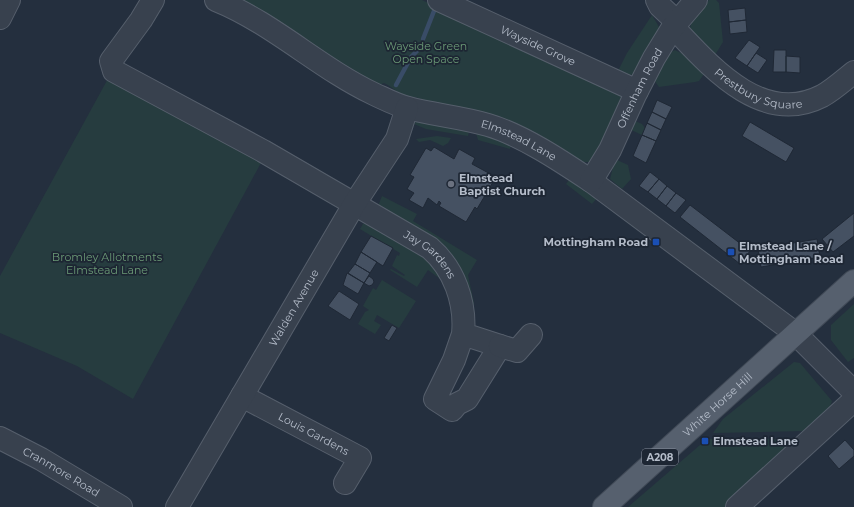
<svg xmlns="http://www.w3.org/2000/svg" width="854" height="507" font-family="Montserrat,sans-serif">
  <rect width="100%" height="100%" fill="#242f3e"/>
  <path fill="#263c3f" d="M226 0H422L622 95 601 145 590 162H583L546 140 415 97 411 99C399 96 395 88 384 83L379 85 373 82Z
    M709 0H716L719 3 723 42 715 55 690 28 692 21Z
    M652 15 659 27 658 32 634 74 627 76 617 73 627 53Z
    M675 50 685 55 704 74 699 81 695 82 659 87 654 80 671 52Z
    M110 75 262 161 133 399 77 366 0 333V276Z
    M633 120 642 124 645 128 642 135 629 129Z
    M417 121 469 131 468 136 426 129 414 124Z
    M476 133 512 142 510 149 478 140Z
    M437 136 451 138 448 143 443 146 430 140 419 142 416 139Z
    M615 159 628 165 631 179 622 189 610 179Z
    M572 176 598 197 592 204 566 184Z
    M382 196 417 214 413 221 477 260 468 275 474 303 471 310 467 298 378 206Z
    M367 222 427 258 443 281 428 270 417 287 390 270 391 269 404 276 405 275 392 266 397 255 399 256 400 253 360 229 363 224Z
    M382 280 416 301 399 328 377 315 374 321 381 325 375 334 358 324 365 312 369 310 363 306 373 288 376 290Z
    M854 304V358L848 362 831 340V325Z
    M794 362 800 363 832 401 830 407 804 431 713 433 723 419Z
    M707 439H802L725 507H628Z"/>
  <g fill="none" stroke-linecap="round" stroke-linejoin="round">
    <path stroke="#394c67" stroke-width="4.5" d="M423 39 434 11
      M396 85 411 57 418 50"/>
  </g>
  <path fill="#455162" stroke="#1f2835" d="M745 8 746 20 729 22 728 10Z
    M746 20 747 32 730 34 729 22Z
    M749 40 760 47 747 66 735 58Z
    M774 50H786V72H773Z
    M756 53 767 60 758 73 747 66Z
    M786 56 800 57V73L786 72Z
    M657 100 672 107 666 119 652 112Z
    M652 112 666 119 661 130 647 123Z
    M750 122 794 148 786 162 742 136Z
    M647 123 661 130 656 141 642 135Z
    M642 135 656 141 646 163 633 156Z
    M434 147 454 159 459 149 475 158 472 164 496 177 477 209 475 207 466 222 439 206 441 203 439 201 437 205 428 198 423 208 409 200 414 193 407 189 414 177 410 175 426 148 431 151Z
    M650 172 659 179 648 192 639 186Z
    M659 179 667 186 657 199 648 192Z
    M667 186 676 193 666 206 657 199Z
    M676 193 686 200 675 213 666 206Z
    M690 205 750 251 740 264 680 217Z
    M854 213V236L833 252 822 239Z
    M371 236 393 248 383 266 361 252Z
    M817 239 820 257 761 267 758 249Z
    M361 252 377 262 370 273 355 264Z
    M355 264 370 273 364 283 348 273Z
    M347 273 364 283 358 294 343 285Z
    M369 276 373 279 374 282 372 285 369 286 364 283Z
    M339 291 359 304 350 320 328 306Z
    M392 325 397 328 389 341 384 338Z
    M845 440 854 450V456L839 469 828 456Z"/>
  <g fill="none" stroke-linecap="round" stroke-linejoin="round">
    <g stroke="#565f6c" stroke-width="24">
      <g id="minor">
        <path id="s1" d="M153 0 141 20 111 61 114 71 263 151 430 248C454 269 466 302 463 334L500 346 467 399 457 404 452 410 435 399 454 360 463 334"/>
        <path id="s2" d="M216 0C273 23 319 68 374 94 385 99 396 105 408 108 434 115 461 117 488 125 522 135 561 161 591 181L795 333 854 392"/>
        <path id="s3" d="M439 0 637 91"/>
        <path d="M657 0 660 6 677 22"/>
        <path d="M0 18 9 0"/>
        <path id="s4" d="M673 27C710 66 762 127 822 96 833 90 844 80 854 72"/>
        <path id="s5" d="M591 181 610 150 635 95 654 58 673 27 696 0"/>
        <path d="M500 346 517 351 531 335"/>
        <path id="s6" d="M242 396 360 458 345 483"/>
        <path id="s7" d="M0 438 41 459 121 507"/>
        <path id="s8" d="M177 507 355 203 397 139 407 108"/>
        <path d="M737 507 854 400"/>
      </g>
    </g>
    <g stroke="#414a57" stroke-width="24">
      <g id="major">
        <path id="s9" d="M604 507 854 281"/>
      </g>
    </g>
    <use href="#minor" stroke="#38414e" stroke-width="22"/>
    <use href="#major" stroke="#56606e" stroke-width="22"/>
  </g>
  <circle fill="#6b7280" stroke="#1d2633" stroke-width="1.5" cx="451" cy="184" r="4"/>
  <g fill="#1a4fb4" stroke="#1d2633" stroke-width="1.5">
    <rect x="652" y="238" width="8" height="8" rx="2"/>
    <rect x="727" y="248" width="8" height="8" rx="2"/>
    <rect x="701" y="437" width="8" height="8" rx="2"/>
  </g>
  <g text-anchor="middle" stroke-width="3.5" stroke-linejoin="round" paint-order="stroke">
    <rect fill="#1d2633" stroke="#878f9c" stroke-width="1" x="642" y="449" width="36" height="16" rx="3"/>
    <g font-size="10" font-weight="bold" fill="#b4bcc9">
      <text x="660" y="461">A208</text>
    </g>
    <g font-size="11" fill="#6b9a76" stroke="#1d2633">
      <text x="426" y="50">Wayside Green<tspan x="426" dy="13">Open Space</tspan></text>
      <text x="107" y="261">Bromley Allotments<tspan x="107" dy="13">Elmstead Lane</tspan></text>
    </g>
    <g font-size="11" fill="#b4bcc9" stroke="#1d2633">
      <text dy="4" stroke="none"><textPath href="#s3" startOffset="109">Wayside Grove</textPath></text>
      <text dy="4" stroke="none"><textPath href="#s4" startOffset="109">Prestbury Square</textPath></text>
      <text dy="4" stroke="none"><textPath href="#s5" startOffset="105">Offenham Road</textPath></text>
      <text dy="4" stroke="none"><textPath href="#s2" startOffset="337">Elmstead Lane</textPath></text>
      <text dy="4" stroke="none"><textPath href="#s1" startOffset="451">Jay Gardens</textPath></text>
      <text dy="4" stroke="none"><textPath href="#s8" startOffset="231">Walden Avenue</textPath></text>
      <text dy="4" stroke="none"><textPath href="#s9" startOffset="153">White Horse Hill</textPath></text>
      <text dy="4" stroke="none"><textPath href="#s6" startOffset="81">Louis Gardens</textPath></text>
      <text dy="4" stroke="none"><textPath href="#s7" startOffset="70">Cranmore Road</textPath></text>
    </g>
    <g font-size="11" font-weight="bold" fill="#b4bcc9" stroke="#1d2633" text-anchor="start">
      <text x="459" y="182">Elmstead<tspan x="459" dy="13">Baptist Church</tspan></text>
      <text x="648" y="246" text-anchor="end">Mottingham Road</text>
      <text x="739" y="250">Elmstead Lane /<tspan x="739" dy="13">Mottingham Road</tspan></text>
      <text x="713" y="445">Elmstead Lane</text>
    </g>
  </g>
</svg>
